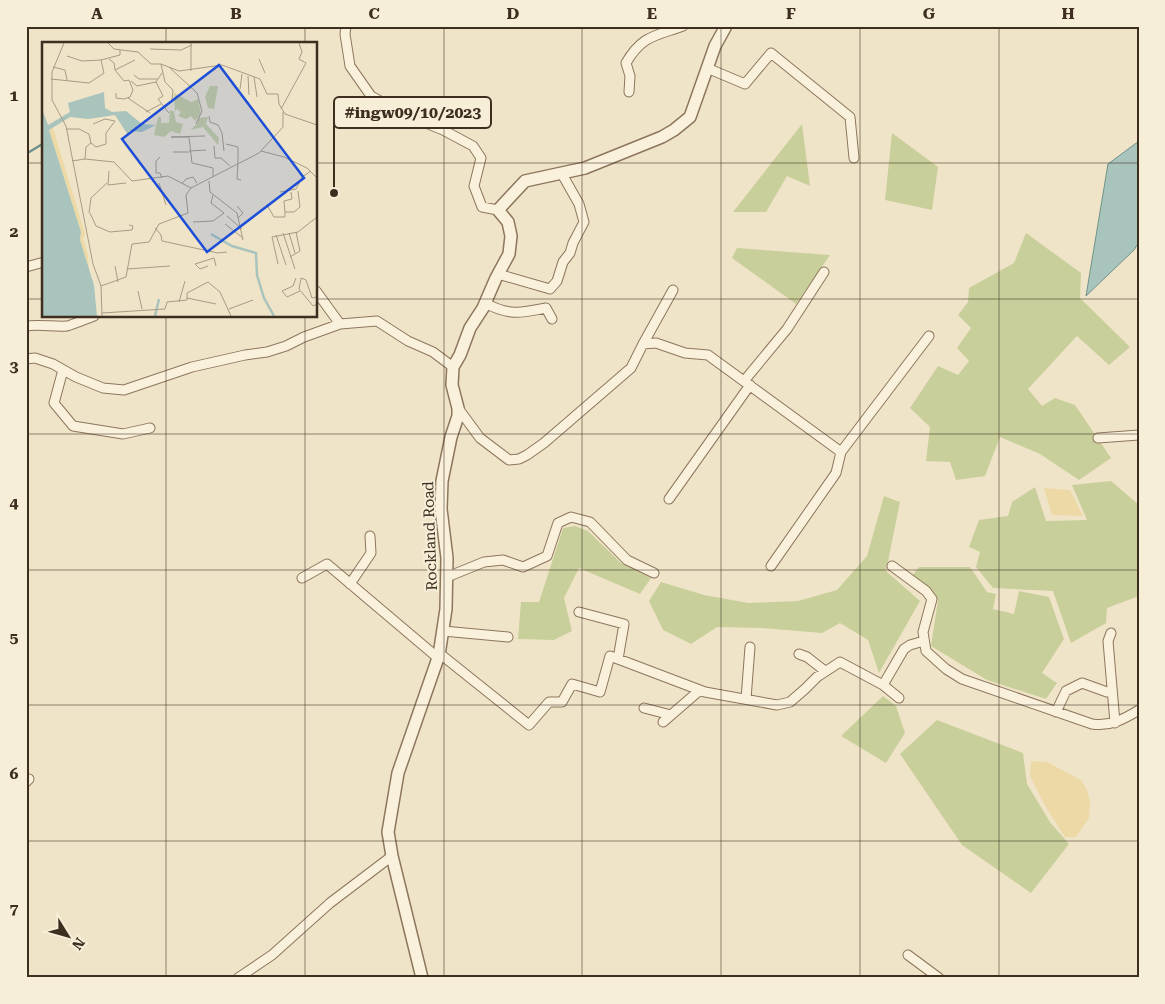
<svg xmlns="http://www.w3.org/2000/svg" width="1165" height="1004" font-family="'Roboto Serif',serif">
  <rect width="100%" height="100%" fill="#f0e4c8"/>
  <path fill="#c9cf9b" d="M802 124 810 186 787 176 766 212H733Z
    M892 133 938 167 932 210 885 200Z
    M1026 233 1081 273 1080 298 1130 347 1109 365 1077 336 1028 389 1042 406 1055 398 1075 405 1111 458 1079 480 1040 454 1000 437 985 476 956 480 950 462 926 461 930 427 910 408 938 366 958 375 969 361 957 348 971 328 958 315 968 302 969 288 1014 263Z
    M737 248 830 255 796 304 732 258Z
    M1111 481 1139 505V596L1107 608 1106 623 1071 643 1053 591 993 588 976 567 980 552 969 547 979 520 1008 516 1012 502 1035 487 1046 521 1087 520 1072 485Z
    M884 496 900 502 886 571 920 601 879 673 868 640 840 623 822 633 761 628 717 627 691 644 663 630 649 601 661 582 704 595 748 603 798 601 837 590 867 556Z
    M575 526 588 531 620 562 651 578 640 594 579 568 564 598 572 631 554 640 518 639 521 602H539L563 528Z
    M919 567H970L987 592 996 594 993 609 1014 614 1019 591 1049 597 1064 639 1042 673 1057 683 1046 699 987 680 931 646 938 600 911 577Z
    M883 696 896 706 905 733 886 763 841 736Z
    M937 720 1023 753 1027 784 1050 822 1069 844 1031 893 962 845 900 754Z"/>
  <path fill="#ecd9a5" d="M1044 488 1070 490 1083 516 1052 515Z
    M1031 761 1047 762 1081 780 1087 790 1090 802 1089 818 1076 837H1065L1047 809 1030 776Z"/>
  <path fill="#a9c4bc" stroke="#6f938a" d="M1139 141V242L1134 250 1086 296 1108 164Z"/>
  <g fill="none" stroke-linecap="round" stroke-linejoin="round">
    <path stroke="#6f938a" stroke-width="2.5" d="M26 154 44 143"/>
    <g stroke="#8d765c" stroke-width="11">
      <path id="minor" d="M346 26 345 34 350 66 371 96 404 114 443 130 473 146 481 158 474 186 482 207 498 210
        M707 68 745 84 771 53 850 117 854 158
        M629 92 630 76 626 63C642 35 656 36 683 26
        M26 267 44 262
        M498 274 550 289 557 281 563 262 570 253 573 243 584 222 579 204 562 174
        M316 291 340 324
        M485 303C509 316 521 313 546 308L552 319
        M26 326C40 324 54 327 67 326 69 326 91 317 94 316
        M643 344 673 290
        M26 359 35 358 53 364 76 377 103 388 124 390 192 367 245 355 267 352 286 346 304 337 340 324 377 321 408 341 433 352 453 367
        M63 370 54 403 73 426 123 434 150 428
        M744 381 787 329 824 272
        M458 408 480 438 509 460 519 459 527 455 544 443 631 368 643 344 656 343 685 353 708 355 841 452
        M1098 438 1139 435
        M669 499 750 385
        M771 566 836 473 841 452 929 336 841 452
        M892 566 926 591 932 599 923 632 926 651 946 669 962 679 1092 724C1110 727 1124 719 1139 710
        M447 577 484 562 503 560 523 567 547 556 558 523 571 517 590 522 627 560 654 573
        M302 578 327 564 438 658
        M350 584 371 553 370 536
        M579 612 624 624 618 659 705 692 777 705 790 702 805 689 817 677 840 662 883 685
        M443 631 508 637
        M1111 633 1108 641 1115 723
        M439 653 529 725 549 702H562L572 684 600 692 610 656 618 659
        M799 654 807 657 825 671
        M899 698 883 685 904 649 910 645 924 641
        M746 699 750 647
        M644 708 671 715
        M1056 712 1066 691 1082 683 1107 692H1112
        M663 722 700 690
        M26 782 29 779
        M908 955 939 978
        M238 978 272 955 330 903 392 856"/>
    </g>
    <g stroke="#8d765c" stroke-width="14">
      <path id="tertiary" d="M422 978 392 856 388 832 398 773 439 655 446 609 447 558 441 509 442 481 451 437 458 416V408L452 385 453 367 460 355 470 328 483 308 496 278 509 254 511 236 508 222 498 210 525 181 585 168 662 137 674 130 690 117 715 46 726 26"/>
    </g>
    <use href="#minor" stroke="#faf1dc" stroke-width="9"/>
    <use href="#tertiary" stroke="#faf1dc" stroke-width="11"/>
  </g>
  <path fill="none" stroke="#3d2e20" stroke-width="1" stroke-opacity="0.55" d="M166 26V44M305 26V44M444 26V978M582 26V978M721 26V978M860 26V978M999 26V978M26 163H44M316 163H1139M26 299H44M316 299H1139M166 316V978M305 316V978M26 434H1139M26 570H1139M26 705H1139M26 841H1139"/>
  <g text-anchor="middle" stroke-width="4" stroke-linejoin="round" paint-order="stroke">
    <g font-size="15" fill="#3d2e20" stroke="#f7eed8">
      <text transform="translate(430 536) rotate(-92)" y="5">Rockland Road</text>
    </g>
  </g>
  <g transform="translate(42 42)">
    <rect width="275" height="275" fill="#f0e4c8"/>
    <path d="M168 44H176L172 67 166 66 163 55ZM132 51 149 60 156 57 159 72 153 79 149 74 144 77 136 74 139 70 135 67 132 70 134 80 141 82 138 92 129 89 122 95 112 93 116 75H119V81H127L128 68 133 70ZM166 75 164 82 177 96 176 103 161 85 148 88 155 82 156 76Z" fill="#c9cf9b"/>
    <path d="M11 86 43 192 41 197 46 213 47 228 38 198 39 190 7 88Z" fill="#ecd9a5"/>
    <path d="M62 50 63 66 70 70 84 69 100 82 114 83 100 90 87 89 86 93 73 73 46 77 28 75 7 88 39 190 38 198 52 243 55 274H0V67L6 83 28 70 26 61Z" fill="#a9c4bc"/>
    <path fill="none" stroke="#a9c4bc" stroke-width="2.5" d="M169 192 190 204 214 211 215 233 222 256 232 274M113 274 117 257"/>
    <path fill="none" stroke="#a89b85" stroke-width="1" d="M22 1 10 30V58L24 84 51 222 59 244 60 274M66 1 72 7 96 10 109 22H119L137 29 180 23 218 37 225 52H236L237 62 243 72 275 83M108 7 139 8 150 3M25 14 40 19 59 18 78 13V8M67 17 72 21 73 28 93 18M217 17 223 31M119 22 123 40 131 48 130 58M11 25 23 28 25 38M127 25 155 51 160 69 154 82M73 28 82 39 87 38 91 48 88 55 82 57 74 56V51M149 29V1M92 33 97 37H116M206 34 207 53M212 35 215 55M9 37 47 41 62 31 59 18M89 39 95 44 114 40 120 31M114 40 121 54 116 57 127 71M198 47 200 32M86 56 108 71M239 67 264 21 257 17 260 10 257 1M104 70 119 62M167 74 168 80 176 83 180 91 182 109M24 87H37L47 92 49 101 44 105 43 117M147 95 150 121 171 126V135M147 95H129L163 94M49 101 54 105 64 102V91L73 79 63 77 51 82M184 102 196 105V119M172 104 173 116H179L188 124M147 109 164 108M219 109 242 115 265 126 275 136M131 110H147M118 115 114 119V131H118L120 136M30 119 43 117 72 120 90 139 126 134 149 146 217 111 241 85V70M196 119 195 137 199 138M67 129 66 143 84 141M167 139 168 150 195 171 201 198M117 141 124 163M140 142 144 137 151 135 155 141M238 150 254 147 260 135 269 129M249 150 250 157 242 159 243 170H252L258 165 256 149M225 163 232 175H243V170M195 164 201 171 196 176M47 171 49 156 65 141M48 171 54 184 68 190 90 188 91 184 87 183M185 174 200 187M151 180 171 179 182 171 169 161 171 153M183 182 201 196M113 186 119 193 120 199 176 211 185 210M241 191 253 227M247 191 253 211M234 193 244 223M248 215 258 209 254 190M236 222 230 195 256 190 275 175M73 224 76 240M166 224 158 227 153 222 172 216 174 224M85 227 128 224M254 236 251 244 240 249 245 255 258 249M59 244 84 235 90 202 107 200 117 182 146 171 144 153 149 146M96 249 100 267M275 255 270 256 264 238 259 236 257 247 271 264 275 262M145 256 174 262M137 260 143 239M187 267 211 258M60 271 123 267 125 260 145 258V251L166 240 178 250 189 274"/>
    <path fill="#1d4ed8" fill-opacity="0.15" stroke="#1d4ed8" stroke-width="2.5" d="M177 23 262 136 165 210 80 97Z"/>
    <rect width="275" height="275" fill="none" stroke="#3d2e20" stroke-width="2.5"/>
  </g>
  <path fill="none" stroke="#3d2e20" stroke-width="2" d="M334 193L334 113"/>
  <circle fill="#3d2e20" stroke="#f7eed8" stroke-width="2" cx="334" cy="193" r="5"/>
  <rect fill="#f7eed8" stroke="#3d2e20" stroke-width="2" x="334" y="97" width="157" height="31" rx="5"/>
  <g font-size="16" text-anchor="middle" font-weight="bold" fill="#3d2e20">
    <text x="413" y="118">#ingw09/10/2023</text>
  </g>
  <rect width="1165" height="1004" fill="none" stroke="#f7eed8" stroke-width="55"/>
  <g transform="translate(68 936) rotate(127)" stroke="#f7eed8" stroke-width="4" paint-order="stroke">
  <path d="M0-4L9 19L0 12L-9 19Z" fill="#3d2e20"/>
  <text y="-8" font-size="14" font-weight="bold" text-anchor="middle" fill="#3d2e20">N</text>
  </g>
  <rect x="28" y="28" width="1110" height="948" fill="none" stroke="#3d2e20" stroke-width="2"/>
  <g font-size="16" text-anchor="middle" font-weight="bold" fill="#3d2e20">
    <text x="97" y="19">A</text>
    <text x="236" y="19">B</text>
    <text x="374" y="19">C</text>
    <text x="513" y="19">D</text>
    <text x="652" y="19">E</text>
    <text x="791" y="19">F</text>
    <text x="929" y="19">G</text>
    <text x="1068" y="19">H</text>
    <text x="14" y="101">1</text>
    <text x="14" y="237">2</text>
    <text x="14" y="372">3</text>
    <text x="14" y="508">4</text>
    <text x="14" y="643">5</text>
    <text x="14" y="779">6</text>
    <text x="14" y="914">7</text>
  </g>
</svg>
